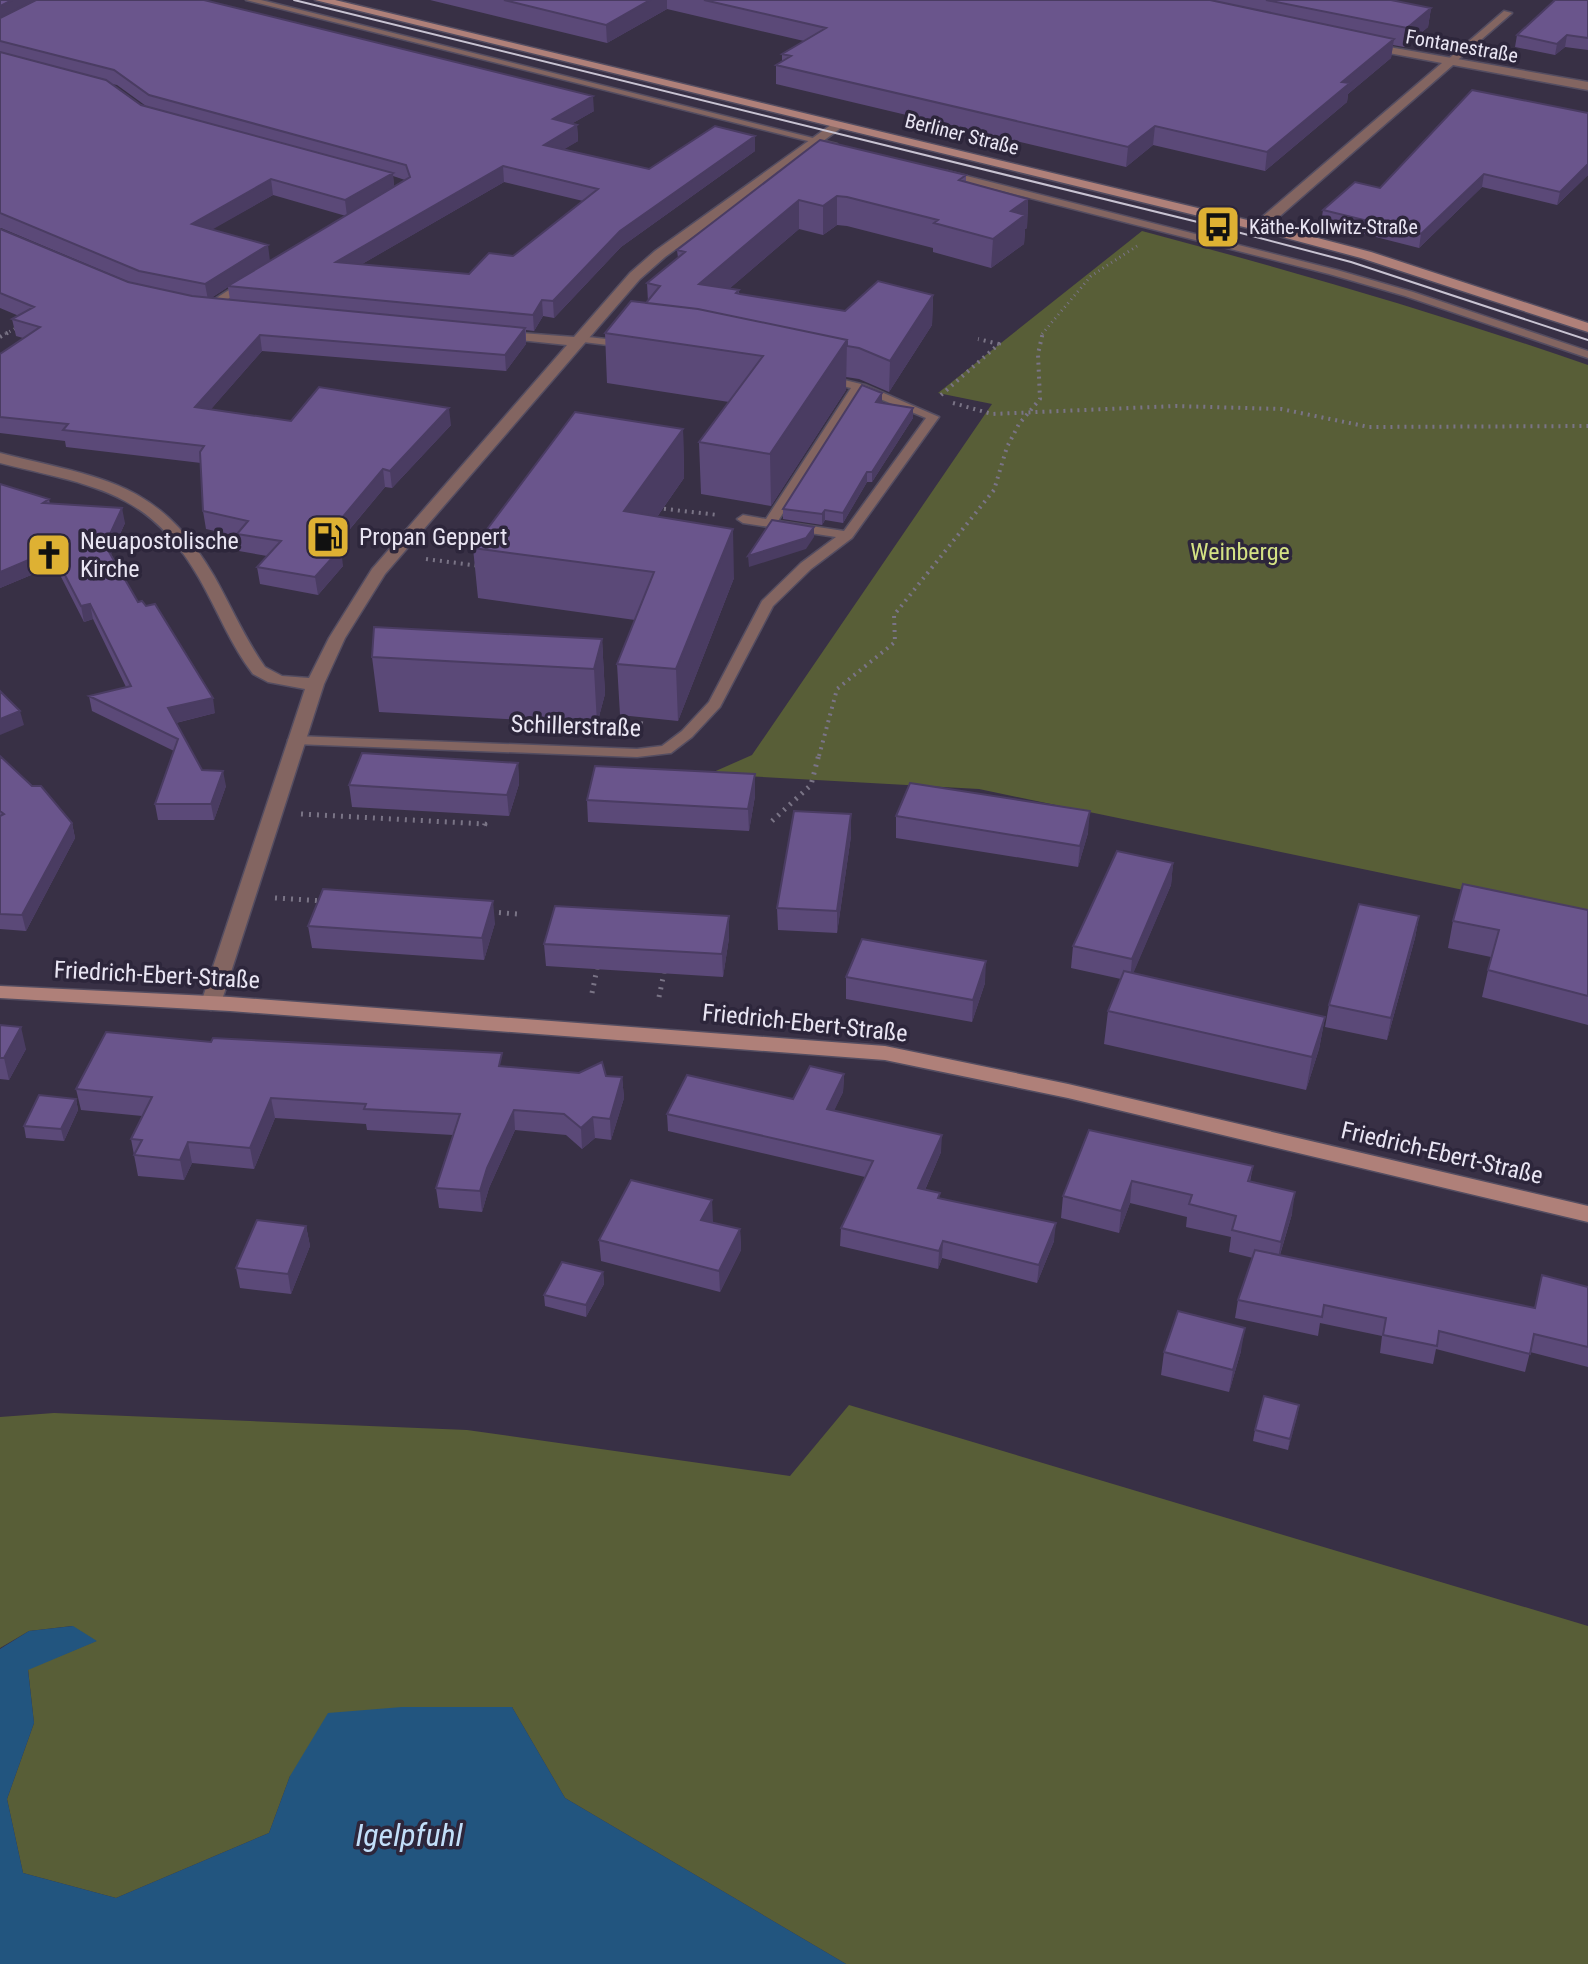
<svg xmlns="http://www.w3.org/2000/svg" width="1588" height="1964" font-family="'Roboto Condensed',sans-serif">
  <rect width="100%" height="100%" fill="#383045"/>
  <path fill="#585e37" d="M1142 231C1293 271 1441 314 1588 365V916L979 789 709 774 752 755 992 404 938 393Z
    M849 1405 1588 1626V1964H846L565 1798 512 1707 290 1776 269 1833 116 1898 23 1873 7 1799 34 1723 28 1669 96 1641 72 1626 29 1631 0 1648V1417L54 1413 467 1430 790 1476Z"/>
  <path fill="#22557f" d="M73 1626 97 1641 28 1670 34 1723 7 1799 23 1873 116 1898 269 1833 290 1776 328 1713 402 1707H512L565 1798 846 1964H0V1649L29 1631Z"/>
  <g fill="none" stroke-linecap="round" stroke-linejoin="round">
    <g stroke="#544d61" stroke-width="3">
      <path id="lane" d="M246 0H261L837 144 832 147Z
        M1504 11 1512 13 1452 65H1446V61Z
        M947 171 1337 270 1413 292 1588 351V358L1405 296 1329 274 943 176 942 174Z
        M246 279 251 282 250 284 212 310H204V306Z
        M579 336 624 341 630 344 624 347 575 341 573 339Z
        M824 375 865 385 939 417 852 538 811 569 773 606 720 707 692 737 671 753 637 757 295 744 288 740 295 736 637 749 662 746 682 731 709 702 762 601 801 563 836 537 743 523 737 519 743 515 766 519 851 388 820 381 818 379ZM861 391 926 418 844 531 778 521Z"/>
    </g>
    <g stroke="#544d61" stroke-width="3">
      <path id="street" d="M1366 43 1588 82V90L1453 65 1264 230H1254V224L1442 63 1362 48 1360 46Z
        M835 122 845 125 665 257 640 279 385 574 345 638 324 684 221 1003 211 1010 204 1008 201 1003 305 689 268 682 253 674C231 646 217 609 199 578 148 489 91 486 0 463V453C101 479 157 479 214 576 231 606 245 639 265 667L282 676 309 678 329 638 372 569 567 345 501 338 494 334 496 331 574 337 630 273 655 251Z"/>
    </g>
    <g stroke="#544d61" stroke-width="3">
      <path id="secondary" d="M315 0H335L1264 224 1371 252 1588 323V332L1361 258 1256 230Z
        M0 986 230 997 885 1046 1068 1084 1588 1206V1222L1068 1098 885 1060 230 1011 0 998Z"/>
    </g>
    <path stroke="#7a7486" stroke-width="3" stroke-dasharray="1 4" stroke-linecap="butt" d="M5 334 20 326
      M1042 334 1091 276 1137 246"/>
    <path stroke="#7a7486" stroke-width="4" stroke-dasharray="2 5" stroke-linecap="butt" d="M0 337 9 332
      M941 395 999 344 978 339
      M953 403 992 414 1176 406 1281 409 1369 427 1588 426
      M657 508 718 515
      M426 559 480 566
      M634 722 646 724
      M819 756 837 689 895 642 894 615 994 490 1007 447 1019 424 1040 399 1038 354 1043 332"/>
    <path stroke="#7a7486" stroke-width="5" stroke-dasharray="2 6" stroke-linecap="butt" d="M301 814 485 824 484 827
      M772 821 811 785 819 754
      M275 898 325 901
      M491 912 517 914
      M592 993 597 969
      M659 997 664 973"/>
    <use href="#lane" fill="#836561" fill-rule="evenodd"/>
    <use href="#street" fill="#836561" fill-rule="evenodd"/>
    <use href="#secondary" fill="#af8079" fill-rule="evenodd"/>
    <path stroke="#c8c3d2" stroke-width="2" d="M294 0 1218 227 1351 262 1588 340"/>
  </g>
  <path fill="#5b4978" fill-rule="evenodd" d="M0 0 594 111 571 124 577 125 578 141 564 149 649 169 755 136V151L621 247 554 318 543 316 534 331 526 330V344L506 371 262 351 211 409 291 421 451 425 392 488 385 487 335 547 343 566 318 595 260 584 257 567 267 556 239 551 237 536 206 529 203 511 201 463 66 447 65 441 0 433V354L23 338 16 336 12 319 19 316 0 308ZM112 84 117 85 146 106 141 105ZM393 176 405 180 394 187ZM504 182 583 201 513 256 469 274 362 264ZM273 195 346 216 270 261 212 229ZM1 228 134 284 128 282 0 229ZM228 287 230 300 211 298Z
    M430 0H1391L1431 8 1428 27 1404 47 1393 45 1391 58 1348 94 1347 102 1265 171 1153 145 1126 167 776 84V65L782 61V54L804 41 667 9 607 43Z
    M1588 0V50L1565 47 1555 55 1515 47 1517 35Z
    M1588 113V175L1557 205 1482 187 1419 248 1321 223 1323 210 1380 188Z
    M820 140 966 175V182L1028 199 1027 228 1025 229 1024 244 991 268 933 252V248L847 226 837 225 823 235 799 229 730 288 739 290V294L845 311 933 295 932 325 889 392 859 379 846 377V390L771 506 701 494 699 442 729 402 607 383 605 333 646 303 648 302 647 283 678 258 677 250Z
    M882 403 913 418 872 482H867L843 523 825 520 822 525 783 519V509Z
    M683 429 684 478 657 517 734 578 678 721 620 715 617 664 635 620 478 598 473 548Z
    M0 484 49 499 50 504 125 523 111 554 138 602 215 713 176 723 202 770 226 786 214 820H158L155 804 174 751 92 711 89 696 126 687 93 619 84 622 55 565 0 588Z
    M602 639 605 694 597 724 379 712 372 657Z
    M0 756 72 823 75 838 26 931 0 929Z
    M518 763 519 784 509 816 352 807 349 785Z
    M755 796 749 831 588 822 587 800Z
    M851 814V836L837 933 778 930 777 908Z
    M896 816 1088 833 1078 867 896 838Z
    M1173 863 1171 885 1133 973 1325 1017 1319 1049 1306 1090 1104 1044 1108 1011 1121 979 1071 968 1073 946Z
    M1588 910V1025L1482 997 1491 957 1448 948 1453 921Z
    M1419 916 1415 938 1387 1040 1325 1027 1329 1005Z
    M495 923 484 960 312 948 308 926Z
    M729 938 723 977 546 966 544 944Z
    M846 977 985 983 972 1022 846 999Z
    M0 1025 26 1049 9 1080 0 1079Z
    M211 1042 503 1066 622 1077 624 1098 611 1140 595 1138 582 1149 566 1135 515 1130 489 1188 482 1212 439 1208 436 1188 453 1135 367 1130 366 1124 275 1118 254 1169 192 1163 184 1180 138 1176 131 1139 142 1116 81 1110 76 1089Z
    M844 1074 843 1092 834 1110 941 1152 925 1190 940 1199 1054 1241 1037 1283 942 1258 938 1269 840 1246 841 1228 865 1177 668 1131 667 1114 793 1099Z
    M76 1099 78 1110 64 1141 26 1138 24 1126Z
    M1089 1130 1253 1166 1250 1182 1292 1214 1280 1255 1534 1308 1588 1287V1367L1530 1352 1525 1372 1436 1349 1433 1364 1380 1353 1382 1336 1320 1323 1318 1336 1235 1318 1238 1300 1253 1258 1229 1252 1231 1237 1186 1227 1187 1217 1130 1203 1119 1233 1061 1218 1063 1196Z
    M713 1221 712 1223 740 1229 741 1250 720 1292 601 1261 599 1240Z
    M306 1226 310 1246 291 1294 240 1288 236 1268Z
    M603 1272 604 1284 586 1317 545 1306 544 1295Z
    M1241 1351 1229 1392 1161 1375 1164 1352Z
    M1299 1405 1288 1450 1253 1441 1255 1430Z"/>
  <path fill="#4a3c62" d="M12 0H43L0 22V6Z
    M650 0H667V9L607 43 606 25Z
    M1431 8 1428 27 1404 47 1407 28Z
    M1567 35 1565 47 1555 55 1557 44Z
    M1394 39 1391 58 1348 94 1347 102 1265 171 1267 152 1342 82Z
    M593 96 594 111 554 134 553 119Z
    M577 125 578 141 545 161 544 145Z
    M1155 126 1153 145 1126 167 1128 147Z
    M755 136V151L621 247 554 318 553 301 620 231Z
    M1588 164V175L1557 205 1560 192Z
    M503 166 504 182 338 278 336 262Z
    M393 173 394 188 347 216 345 200Z
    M1484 174 1482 187 1419 248 1421 234Z
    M271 179 273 195 194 240 192 224Z
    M837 196V225L823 235V206Z
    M1028 199 1027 228 1025 229 1024 244 991 268 993 239 1011 211Z
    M799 200V229L700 314 699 284Z
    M268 245 270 261 228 286V287L208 300 205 284Z
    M933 295 932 325 889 392 890 361Z
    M542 300 543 316 534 331 533 315Z
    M525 328 526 344 506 371 505 355Z
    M260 335 262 351 198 424 195 407Z
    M847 340 846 390 771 506 770 454Z
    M882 393V403L876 402Z
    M449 408 451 425 392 488 390 471Z
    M913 408V418L872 482V472Z
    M683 429 684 478 626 561 624 511Z
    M383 469 385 487 322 562 320 544Z
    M867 472V482L843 523V513Z
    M122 508 125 523 108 560 105 545Z
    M825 510V520L822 525V514Z
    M814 527V537L806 549 749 567 748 556Z
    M733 529 734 578 678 721 676 669Z
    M341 548 343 566 318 595 315 577Z
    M52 550 55 565 0 588V572Z
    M90 604 93 619 84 622 81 606Z
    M602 639 605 694 597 724 594 669Z
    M213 698 215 713 171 724 168 708Z
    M20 711 24 725 0 735V719Z
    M518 763 519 784 509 816 507 795Z
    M223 771 226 786 214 820 211 804Z
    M755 774V796L749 831 748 809Z
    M1090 811 1088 833 1078 867 1080 846Z
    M851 814V836L837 933V911Z
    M72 823 75 838 26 931 22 915Z
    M1173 863 1171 885 1130 981 1132 959Z
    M493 901 495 923 484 960 482 938Z
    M729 916V938L723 977 722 954Z
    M1419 916 1415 938 1387 1040 1391 1018Z
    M986 961 985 983 972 1022 973 1000Z
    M1325 1017 1319 1049 1306 1090 1312 1057Z
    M21 1027 26 1049 9 1080 4 1058Z
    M844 1074 843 1092 827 1126V1109Z
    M622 1077 624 1098 611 1140 610 1119Z
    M271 1098 275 1118 254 1169 250 1148Z
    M76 1099 78 1110 64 1141 61 1129Z
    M514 1110 515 1130 489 1188 482 1212 480 1191 487 1168Z
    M593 1117 595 1138 582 1149 581 1128Z
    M942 1135 941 1152 918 1206V1188Z
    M188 1142 192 1163 184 1180 180 1160Z
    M1132 1181 1130 1203 1119 1233 1121 1211Z
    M1295 1192 1292 1214 1277 1264 1281 1242Z
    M712 1200 713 1221 702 1241 701 1220Z
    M1056 1223 1054 1241 1037 1283 1039 1265Z
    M306 1226 310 1246 291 1294 288 1274Z
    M740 1229 741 1250 720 1292 719 1271Z
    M943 1241 942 1258 938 1269 939 1251Z
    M603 1272 604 1284 586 1317V1305Z
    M1245 1328 1241 1351 1229 1392 1233 1370Z
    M1299 1405 1297 1417 1288 1450 1290 1439Z"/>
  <path fill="#6a558c" stroke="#4a3c62" stroke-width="2" fill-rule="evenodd" d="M0 0H12L0 6Z
    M36 0H204L593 96 553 119 577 125 544 145 649 169 715 126 755 136 620 231 553 301 542 300 533 315 228 286 410 177 406 165 149 95 114 70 0 41V18ZM503 166 598 189 513 256 489 253 469 274 336 262Z
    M504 0H650L606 25Z
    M704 0H1210L1394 39 1342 82 1350 83 1267 152 1155 126 1128 147 776 65 791 56 782 54 826 28Z
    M1266 0H1391L1431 8 1407 28Z
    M1555 0H1588V38L1567 35 1557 44 1517 35Z
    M0 52 106 80 141 105 393 173 345 200 271 179 192 224 268 245 205 284 139 271 0 213Z
    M1472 90 1588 113V164L1560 192 1484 174 1421 234 1323 210 1355 182 1380 188Z
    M820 140 966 175 959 180 1028 199 1011 211 1025 215 993 239 934 223 938 220 847 197 837 196 823 206 799 200 699 284 739 290 736 293 740 294 845 311 878 281 933 295 890 361 859 348 847 346V340L698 309 646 303 660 286 647 283 685 252 677 250Z
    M0 229 128 282 192 296 525 328 505 355 260 335 195 407 291 421 319 387 449 408 390 471 383 469 320 544 341 548 315 577 257 567 281 541 237 534 248 521 203 511 200 452 204 446 63 430 68 424 0 417V354L40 327 12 319 34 307 0 293Z
    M631 301 698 309 847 340 770 454 699 442 763 356 605 333Z
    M862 385 882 393 876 402 913 408 872 472H867L843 513 825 510 822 514 783 509Z
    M575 412 683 429 624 511 733 529 676 669 617 664 654 572 473 548Z
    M0 484 49 499 43 503 122 508 105 545 138 602 142 601 146 606 155 604 213 698 168 708 202 770 223 771 211 804H155L178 739 89 696 131 686 90 604 81 606 52 550 0 572Z
    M772 520 814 527 806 538 748 556Z
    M374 627 602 639 594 669 372 657Z
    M0 691 20 711 0 719Z
    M362 753 518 763 507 795 349 785Z
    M0 756 32 786H41L72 823 22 915 0 914V816L4 814 0 811Z
    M595 766 755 774 748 809 587 800Z
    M910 783 1090 811 1080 846 896 816Z
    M794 811 851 814 837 911 777 908Z
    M1117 851 1173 863 1132 959 1073 946Z
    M1463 884 1588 910V996L1488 970 1499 930 1453 921Z
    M323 889 493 901 482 938 308 926Z
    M1359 904 1419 916 1391 1018 1329 1005Z
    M555 906 729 916 722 954 544 944Z
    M862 939 986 961 973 1000 846 977Z
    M1124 971 1325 1017 1312 1057 1108 1011Z
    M0 1025 21 1027 4 1058H0Z
    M106 1032 211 1042 213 1038 502 1053 499 1066 579 1073 602 1062 606 1076 622 1077 610 1119 593 1117 581 1128 564 1114 514 1110 487 1168 480 1191 436 1188 460 1114 364 1109 366 1104 271 1098 250 1148 188 1142 180 1160 134 1155 142 1140 131 1139 152 1097 76 1089Z
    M810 1066 844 1074 827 1109 942 1135 918 1188 940 1193 938 1198 1056 1223 1039 1265 943 1241 939 1251 841 1228 873 1161 667 1114 687 1075 793 1099Z
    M39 1095 76 1099 61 1129 24 1126Z
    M1089 1130 1253 1166 1248 1181 1295 1192 1281 1242 1232 1230 1236 1216 1189 1204 1192 1195 1132 1181 1121 1211 1063 1196Z
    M631 1180 712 1200 701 1220 740 1229 719 1271 599 1240Z
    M257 1220 306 1226 288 1274 236 1268Z
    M1255 1250 1535 1308 1542 1275 1588 1287V1347L1534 1334 1530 1354 1439 1331 1437 1346 1383 1335 1386 1318 1324 1305 1322 1317 1238 1300Z
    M562 1262 603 1272 586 1305 544 1295Z
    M1178 1311 1245 1328 1233 1370 1164 1352Z
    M1264 1396 1299 1405 1290 1439 1255 1430Z"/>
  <defs>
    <g id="bus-square" transform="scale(2.3)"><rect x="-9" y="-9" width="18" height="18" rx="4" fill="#deb133" stroke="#2d263b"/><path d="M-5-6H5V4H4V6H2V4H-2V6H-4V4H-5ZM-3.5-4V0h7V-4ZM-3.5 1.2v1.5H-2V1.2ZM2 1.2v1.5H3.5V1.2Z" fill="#111"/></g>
    <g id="fuel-square" transform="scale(2.3)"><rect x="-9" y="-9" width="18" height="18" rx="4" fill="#deb133" stroke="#2d263b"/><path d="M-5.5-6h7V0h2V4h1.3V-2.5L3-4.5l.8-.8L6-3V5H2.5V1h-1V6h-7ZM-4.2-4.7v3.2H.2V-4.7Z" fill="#111"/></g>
    <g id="church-square" transform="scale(2.3)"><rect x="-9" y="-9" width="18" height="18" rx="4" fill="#deb133" stroke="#2d263b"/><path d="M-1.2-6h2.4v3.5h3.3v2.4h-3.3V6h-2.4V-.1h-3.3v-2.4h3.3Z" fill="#111"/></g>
  </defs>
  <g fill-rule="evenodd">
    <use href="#bus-square" x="1218" y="227"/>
    <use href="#fuel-square" x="328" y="537"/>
    <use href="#church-square" x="49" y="555"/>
  </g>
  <g text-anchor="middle" stroke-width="7" stroke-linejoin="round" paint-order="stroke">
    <g font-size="20" fill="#e9e5f3" stroke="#2d263b">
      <text transform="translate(1462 46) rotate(10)" y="7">Fontanestraße</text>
      <text transform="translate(962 134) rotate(14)" y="7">Berliner Straße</text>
    </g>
    <g font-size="20" fill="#e9e5f3" stroke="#2d263b" text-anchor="start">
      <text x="1249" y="234">Käthe-Kollwitz-Straße</text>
    </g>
    <g font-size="24" fill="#e9e5f3" stroke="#2d263b" text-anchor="start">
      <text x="359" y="545">Propan Geppert</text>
      <text x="80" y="549">Neuapostolische<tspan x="80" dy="28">Kirche</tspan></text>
    </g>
    <g font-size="24" fill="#d4e284" stroke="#2d263b">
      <text x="1240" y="560">Weinberge</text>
    </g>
    <g font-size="24" fill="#e9e5f3" stroke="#2d263b">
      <text transform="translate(576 726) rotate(2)" y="8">Schillerstraße</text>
      <text transform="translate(157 975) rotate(3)" y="8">Friedrich-Ebert-Straße</text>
      <text transform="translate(805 1023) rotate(6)" y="8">Friedrich-Ebert-Straße</text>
      <text transform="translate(1442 1153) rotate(13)" y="8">Friedrich-Ebert-Straße</text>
    </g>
    <g font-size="32" font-style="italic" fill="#c2dff9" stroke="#2d263b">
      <text x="409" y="1846">Igelpfuhl</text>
    </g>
  </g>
</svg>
